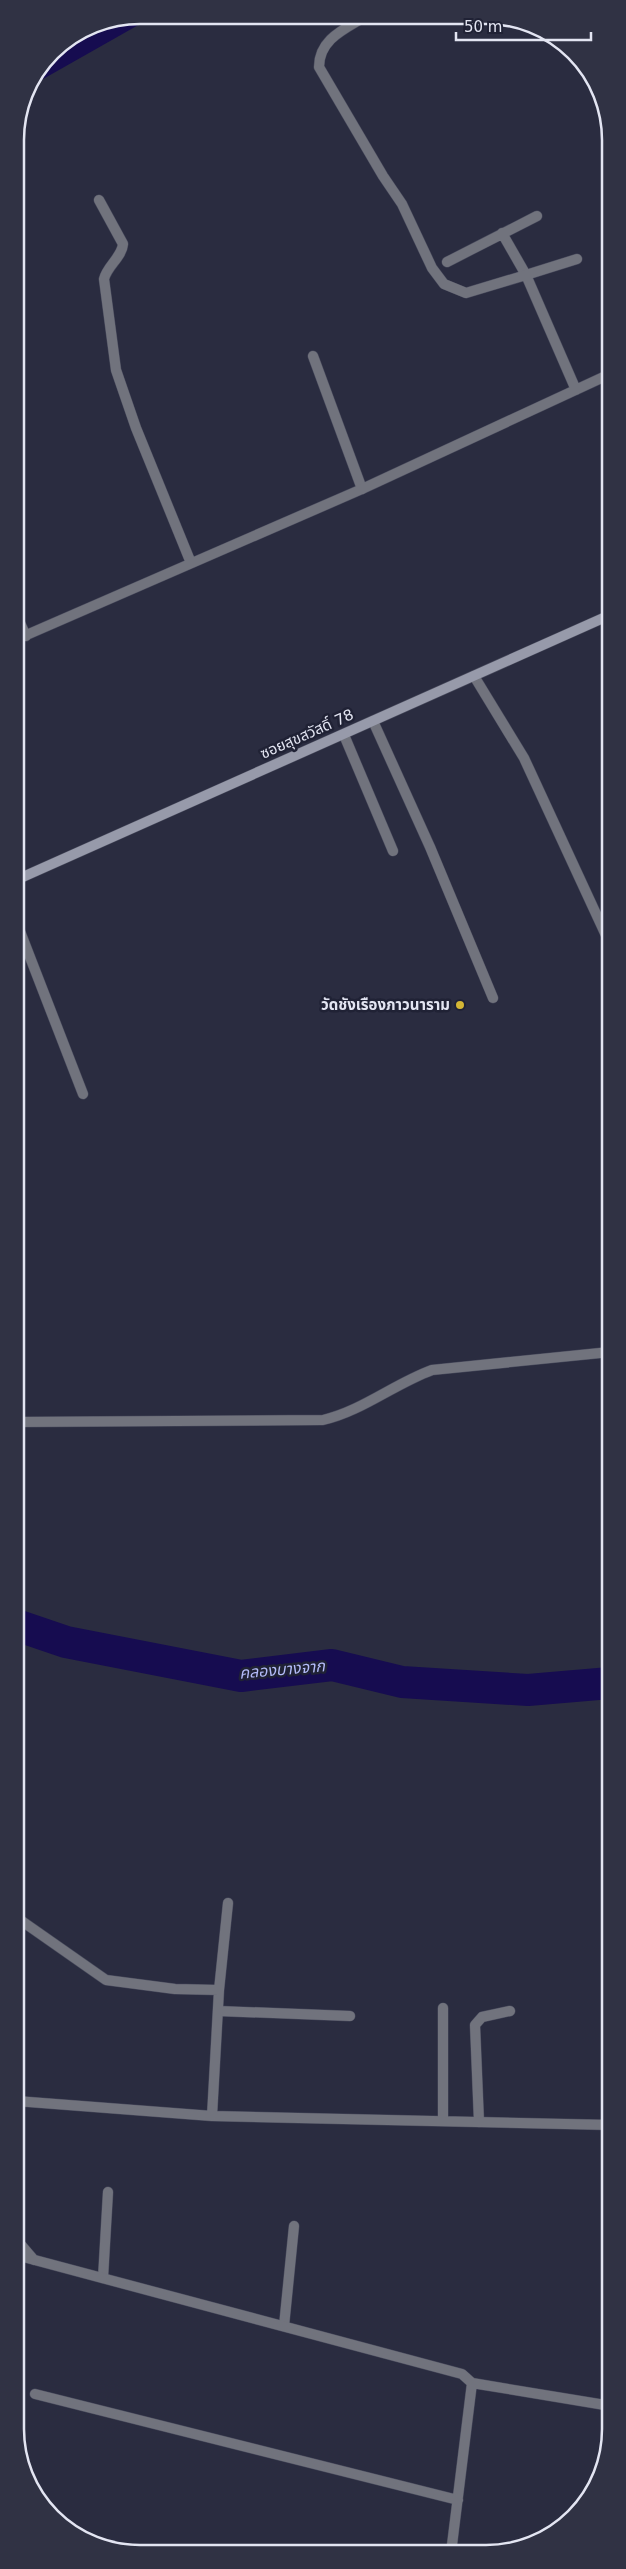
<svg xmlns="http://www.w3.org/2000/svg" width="626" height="2569" font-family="'DejaVu Sans','Noto Sans Thai',sans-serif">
  <rect width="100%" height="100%" fill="#2a2c40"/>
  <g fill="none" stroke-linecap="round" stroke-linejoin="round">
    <path stroke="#160c50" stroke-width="19" d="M38 71 135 16"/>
    <path stroke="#160c50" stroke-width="32" d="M16 1625 66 1642 241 1676 332 1665 402 1682 528 1690 610 1683"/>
    <g stroke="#484a5c" stroke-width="11">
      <path id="lane" d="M502 233 526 275
        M447 262 537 216
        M313 356 362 489
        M474 676 524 758 610 944
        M373 721 430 847 493 998
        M479 2122 475 2025 482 2017 510 2011
        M103 2278 108 2192
        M284 2326 294 2226"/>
    </g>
    <g stroke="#484a5c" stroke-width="11">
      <path id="street" d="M366 16C345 29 319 39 319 67L383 176 402 204 432 268 444 284 466 293 526 275 576 390
        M99 200 123 244C122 257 107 266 104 279L116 370 136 428 191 563
        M526 275 577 259
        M15 612 26 636
        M15 640 362 489 610 374
        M344 735 393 851
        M16 921 83 1094
        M16 1422 323 1420C362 1411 394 1384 432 1370L610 1352
        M16 1700 18 1694
        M16 1917 106 1980 175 1989 219 1990 212 2116
        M219 1990 228 1903
        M443 2008V2121
        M218 2011 350 2016
        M16 2101 212 2116 611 2125
        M16 2239 34 2260
        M16 2255 462 2374 472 2383 451 2553
        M472 2383 611 2406
        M35 2394 458 2500"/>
    </g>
    <g stroke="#484a5c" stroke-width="11">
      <path id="secondary" d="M16 880 610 615"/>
    </g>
    <use href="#lane" stroke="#71737d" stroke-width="10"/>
    <use href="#street" stroke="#71737d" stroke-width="10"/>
    <use href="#secondary" stroke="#979aaa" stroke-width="10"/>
  </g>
  <circle fill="#d4b635" stroke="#202235" stroke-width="2" cx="460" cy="1005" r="5"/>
  <g text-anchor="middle" stroke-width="5" stroke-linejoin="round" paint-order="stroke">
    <g font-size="15" fill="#e3e5f2" stroke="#202235">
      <text transform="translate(307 734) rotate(-24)" y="5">ซอยสุขสวัสดิ์ 78</text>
    </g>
    <g font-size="15" font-weight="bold" fill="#e3e5f2" stroke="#202235" text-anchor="end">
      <text x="450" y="1010">วัดชังเรืองภาวนาราม</text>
    </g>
    <g font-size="16" font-style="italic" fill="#b4bcf9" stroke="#202235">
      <text transform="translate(282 1669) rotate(-5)" y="6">คลองบางจาก</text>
    </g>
  </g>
  <path d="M0 0H626V2569H0ZM140 24H486A116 116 0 0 1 602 140V2429A116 116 0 0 1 486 2545H140A116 116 0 0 1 24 2429V140A116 116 0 0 1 140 24Z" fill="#303244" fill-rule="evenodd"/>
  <path fill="none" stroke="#e3e5f2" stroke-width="2.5" d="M140 24H486A116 116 0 0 1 602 140V2429A116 116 0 0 1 486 2545H140A116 116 0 0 1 24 2429V140A116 116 0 0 1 140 24Z"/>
  <path d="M456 32v8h135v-8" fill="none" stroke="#e3e5f2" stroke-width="2.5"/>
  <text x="464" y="32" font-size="15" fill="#e3e5f2" stroke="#202235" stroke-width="4" paint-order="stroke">50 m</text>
</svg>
